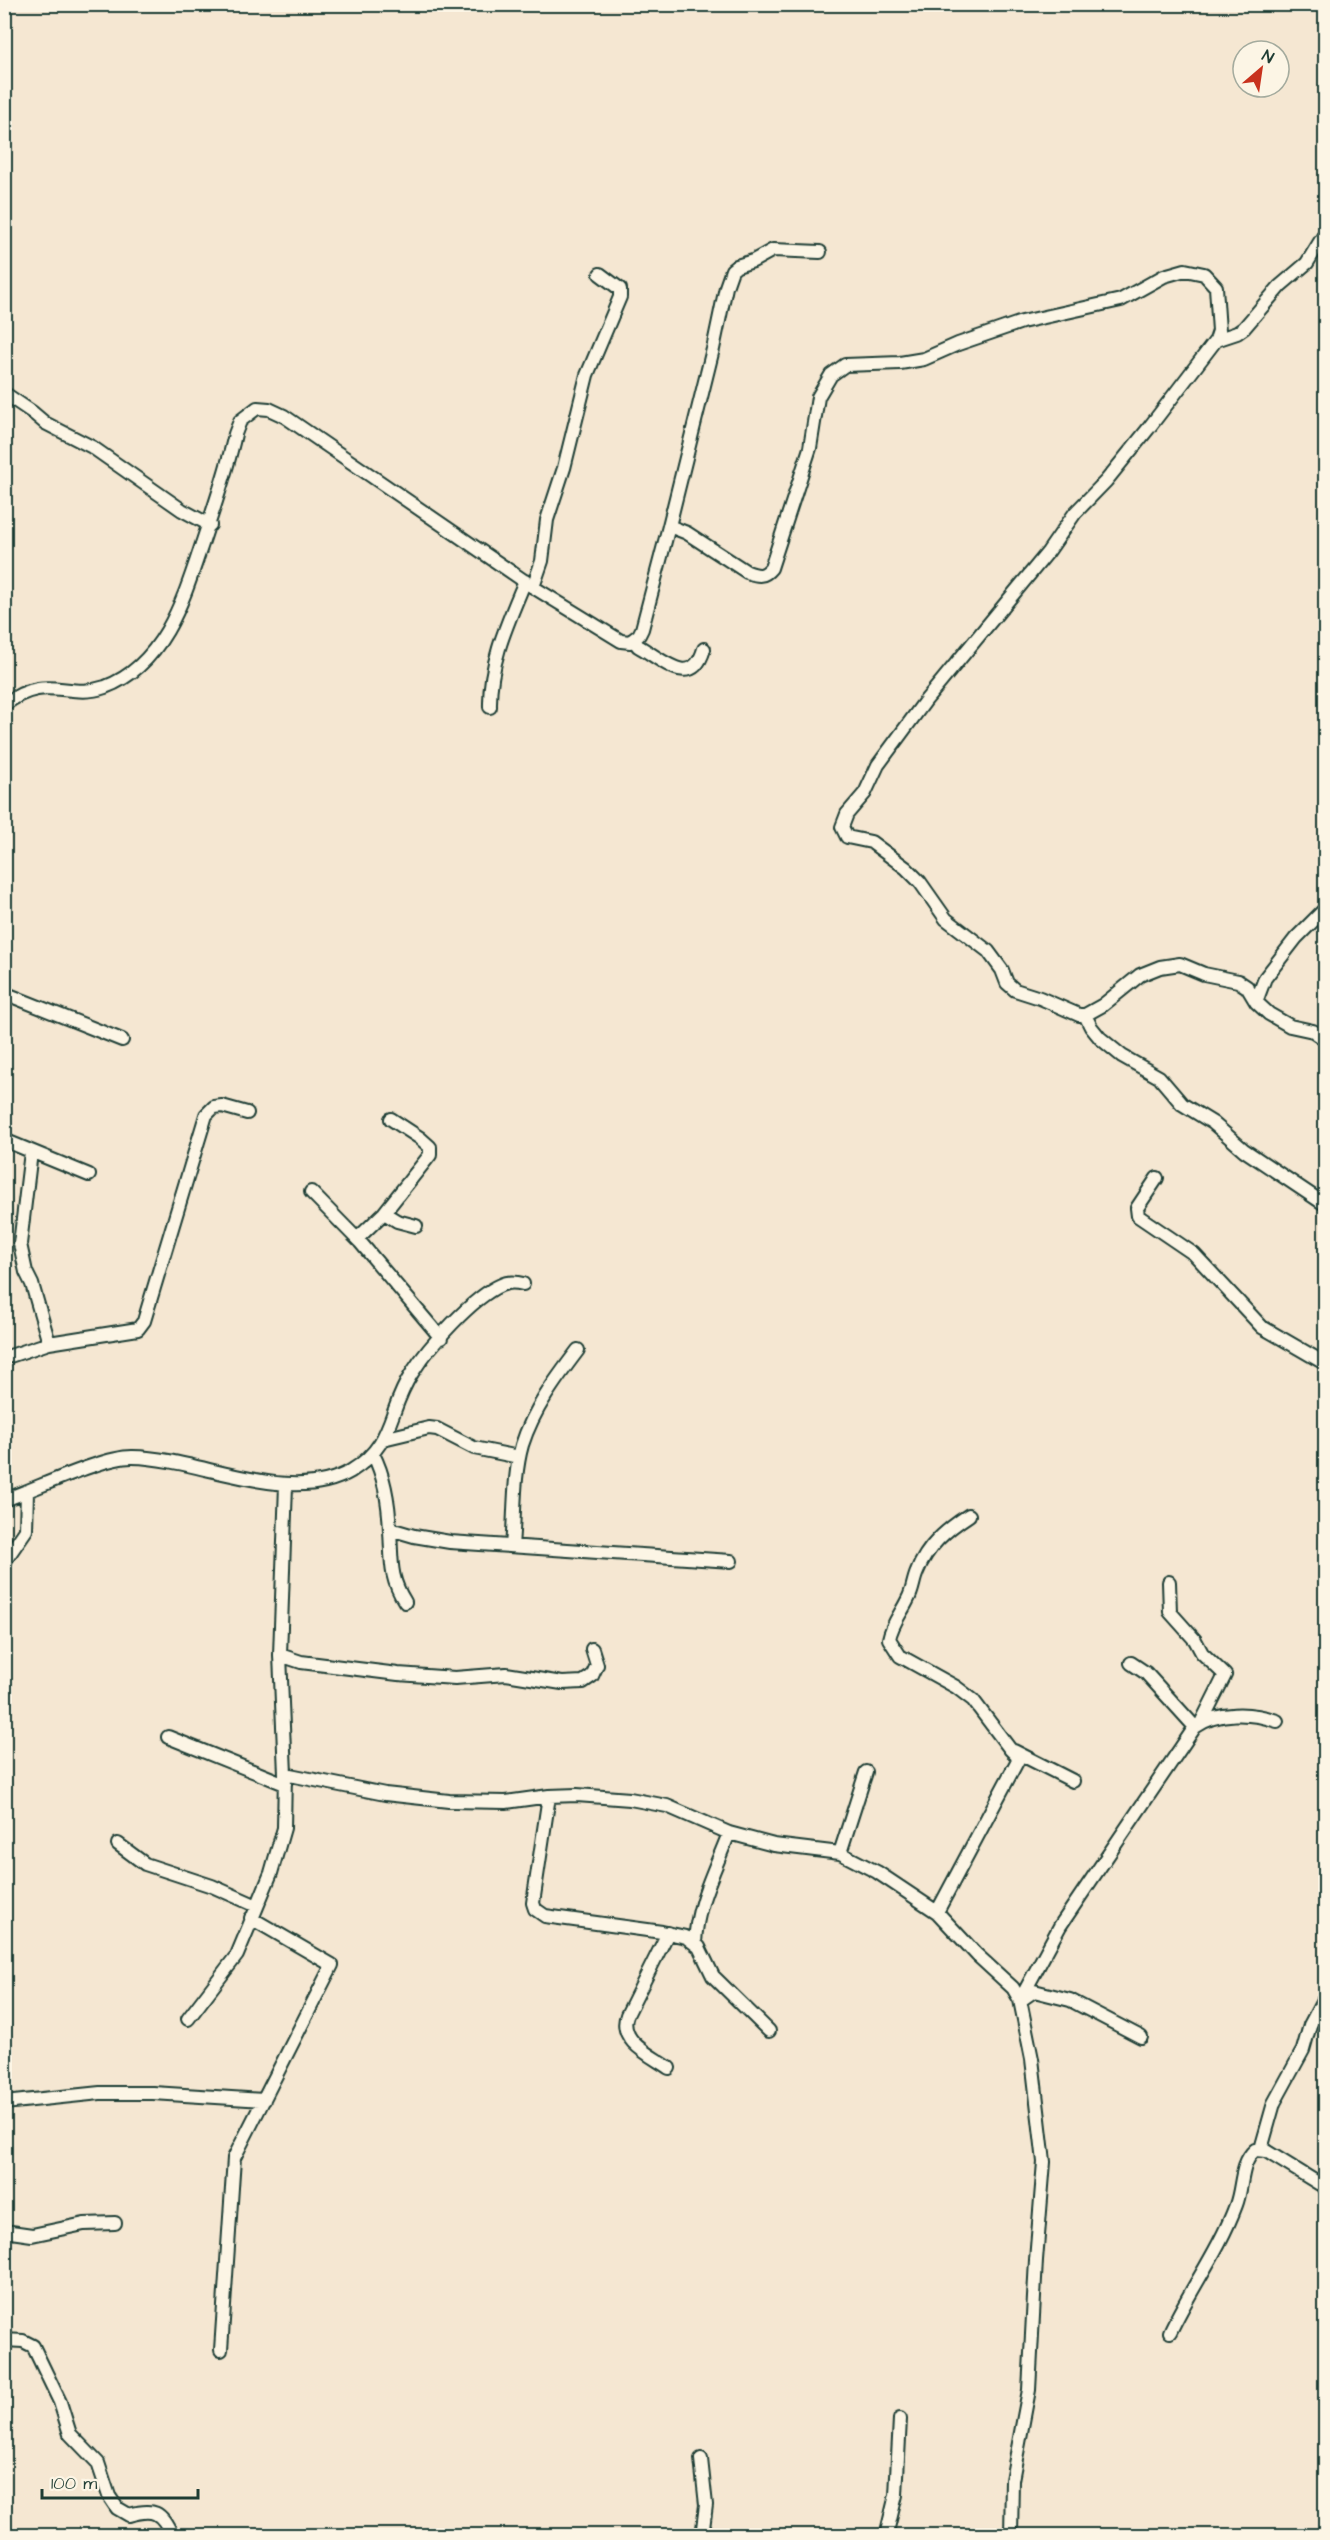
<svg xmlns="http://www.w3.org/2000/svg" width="1330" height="2540" font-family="'Architects Daughter',sans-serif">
  <rect width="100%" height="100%" fill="#f5e7d2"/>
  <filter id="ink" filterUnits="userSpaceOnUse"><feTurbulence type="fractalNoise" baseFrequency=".0167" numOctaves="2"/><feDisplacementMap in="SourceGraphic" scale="12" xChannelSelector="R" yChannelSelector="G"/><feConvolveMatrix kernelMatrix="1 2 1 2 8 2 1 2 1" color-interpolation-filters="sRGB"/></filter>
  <g filter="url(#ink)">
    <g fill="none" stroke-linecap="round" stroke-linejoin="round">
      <g stroke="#1f3d34" stroke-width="16">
        <path id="minor" d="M1216 340 1237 333 1244 328 1280 286 1307 263 1326 232
          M4 393 32 412 45 423 92 447 182 510 210 525
          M669 526 713 349 726 287 732 270 737 266 753 261 773 250 820 252
          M533 587 542 561 547 520 564 468 587 375 620 297V289L600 274
          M634 640 638 646C663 660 692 690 704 649
          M4 705C46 672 67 700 105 687 164 665 184 598 202 544 214 507 227 471 235 434L240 421 257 408 269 409 284 416 533 587 621 641 630 642 639 635 642 629 669 526 687 533 747 572C758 576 764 577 771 568L810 448 818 397 831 375 845 365 900 363 924 359 958 344 1022 322 1121 300 1164 276 1185 270 1204 274 1216 287 1219 331 1216 340 1148 429 1106 481 1075 513 1048 552 926 700 878 765 865 793 847 814 842 827 847 837 871 842 906 868 920 882 946 919 988 951 1002 970 1007 983 1015 990 1040 998 1079 1015H1085L1103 1005 1140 975 1160 967 1180 964 1204 974 1238 981 1247 987 1256 1002 1269 1014 1290 1026 1313 1031 1326 1040
          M490 707C489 662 508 622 525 581
          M4 993 122 1040
          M1256 1002 1265 978 1296 938 1326 908
          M1085 1015 1091 1027 1100 1038 1122 1056 1159 1077 1182 1104 1213 1123 1244 1150 1326 1205
          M4 1140 89 1175
          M31 1152 20 1244 26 1272 32 1284 49 1343
          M1157 1178 1137 1208 1138 1216 1194 1254 1262 1327 1326 1364
          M311 1192 360 1242 441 1338
          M384 1213 397 1221 416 1226
          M357 1239 384 1213 430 1155V1147L420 1138 391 1119
          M4 1358 49 1343 138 1329 144 1321 206 1115 214 1107 222 1106 247 1113
          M383 1439 429 1428 437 1429 474 1448 519 1457
          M373 1454C385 1477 389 1505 390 1531 392 1560 389 1577 405 1602
          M4 1500C36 1489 104 1456 133 1457 199 1458 290 1507 351 1471 395 1444 387 1411 412 1373 428 1347 473 1297 501 1285 509 1281 516 1282 523 1284
          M390 1529 414 1536 450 1542 731 1561
          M512 1546C515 1513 513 1477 522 1445 533 1410 556 1379 578 1350
          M4 1562 26 1530 27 1492
          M1169 1582 1170 1612 1195 1640 1202 1653 1225 1675 1201 1723
          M280 1655 301 1662 398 1674 455 1678 506 1674 562 1683 583 1682 592 1676 597 1665 592 1649
          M1131 1663 1146 1673 1195 1727
          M168 1737 285 1784
          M1014 1751 1073 1781
          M285 1774 385 1794 449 1801 506 1802 549 1796 577 1795 630 1799 667 1806 729 1833 774 1845 840 1853 877 1872 937 1912 977 1955 1013 1988 1020 2000 1032 2059 1044 2162 1036 2260 1029 2390 1012 2480 1011 2536
          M549 1796 533 1903 535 1909 545 1916 662 1932 686 1937 699 1947 713 1976 769 2031
          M118 1844 145 1864 212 1886 257 1906
          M840 1853 866 1772
          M937 1912 1019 1758 1010 1749 973 1700 956 1687 900 1656 889 1639C892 1623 901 1614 908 1599 913 1590 913 1581 917 1572 927 1546 946 1530 969 1515
          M668 1933 627 2015C617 2041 652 2056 669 2068
          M695 1944C696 1904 715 1870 729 1833
          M1020 2000 1060 1926 1195 1727C1218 1711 1251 1712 1277 1721
          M1021 2000 1034 1991 1070 2000 1141 2037
          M188 2019 237 1955 271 1873 284 1828 285 1774 280 1655 286 1485
          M4 2103 100 2093H153L264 2100
          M1261 2149 1274 2103 1303 2050 1310 2025 1326 1995
          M4 2231 32 2235 84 2224 115 2223
          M1170 2332C1190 2289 1219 2251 1236 2205 1243 2187 1240 2163 1255 2150L1266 2151 1326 2188
          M4 2340 23 2341 33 2346 60 2402 70 2434 98 2463 109 2496 117 2508 129 2515C153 2508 162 2511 172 2536
          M221 2350 234 2158 332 1965 251 1918
          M701 2459 706 2505 702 2536
          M886 2536 896 2495 900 2419"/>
      </g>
      <use href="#minor" stroke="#fcf5e5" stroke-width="12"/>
    </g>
  </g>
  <rect width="1330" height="2540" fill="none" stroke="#fcf5e5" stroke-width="24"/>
  <rect x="12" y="12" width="1306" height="2516" fill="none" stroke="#1f3d34" stroke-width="2" filter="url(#ink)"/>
  <g transform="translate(1261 69) rotate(29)"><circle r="28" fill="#fcf5e5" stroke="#a4ab9e" stroke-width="1.5"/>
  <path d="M0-4.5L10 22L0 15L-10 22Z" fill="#c8321e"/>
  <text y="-9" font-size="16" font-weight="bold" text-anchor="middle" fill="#1f3d34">N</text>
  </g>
  <path d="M42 2489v9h156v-9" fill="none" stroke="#1f3d34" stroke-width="3"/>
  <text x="51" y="2489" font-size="18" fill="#1f3d34" stroke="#fcf5e5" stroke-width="4.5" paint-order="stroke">100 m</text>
</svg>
